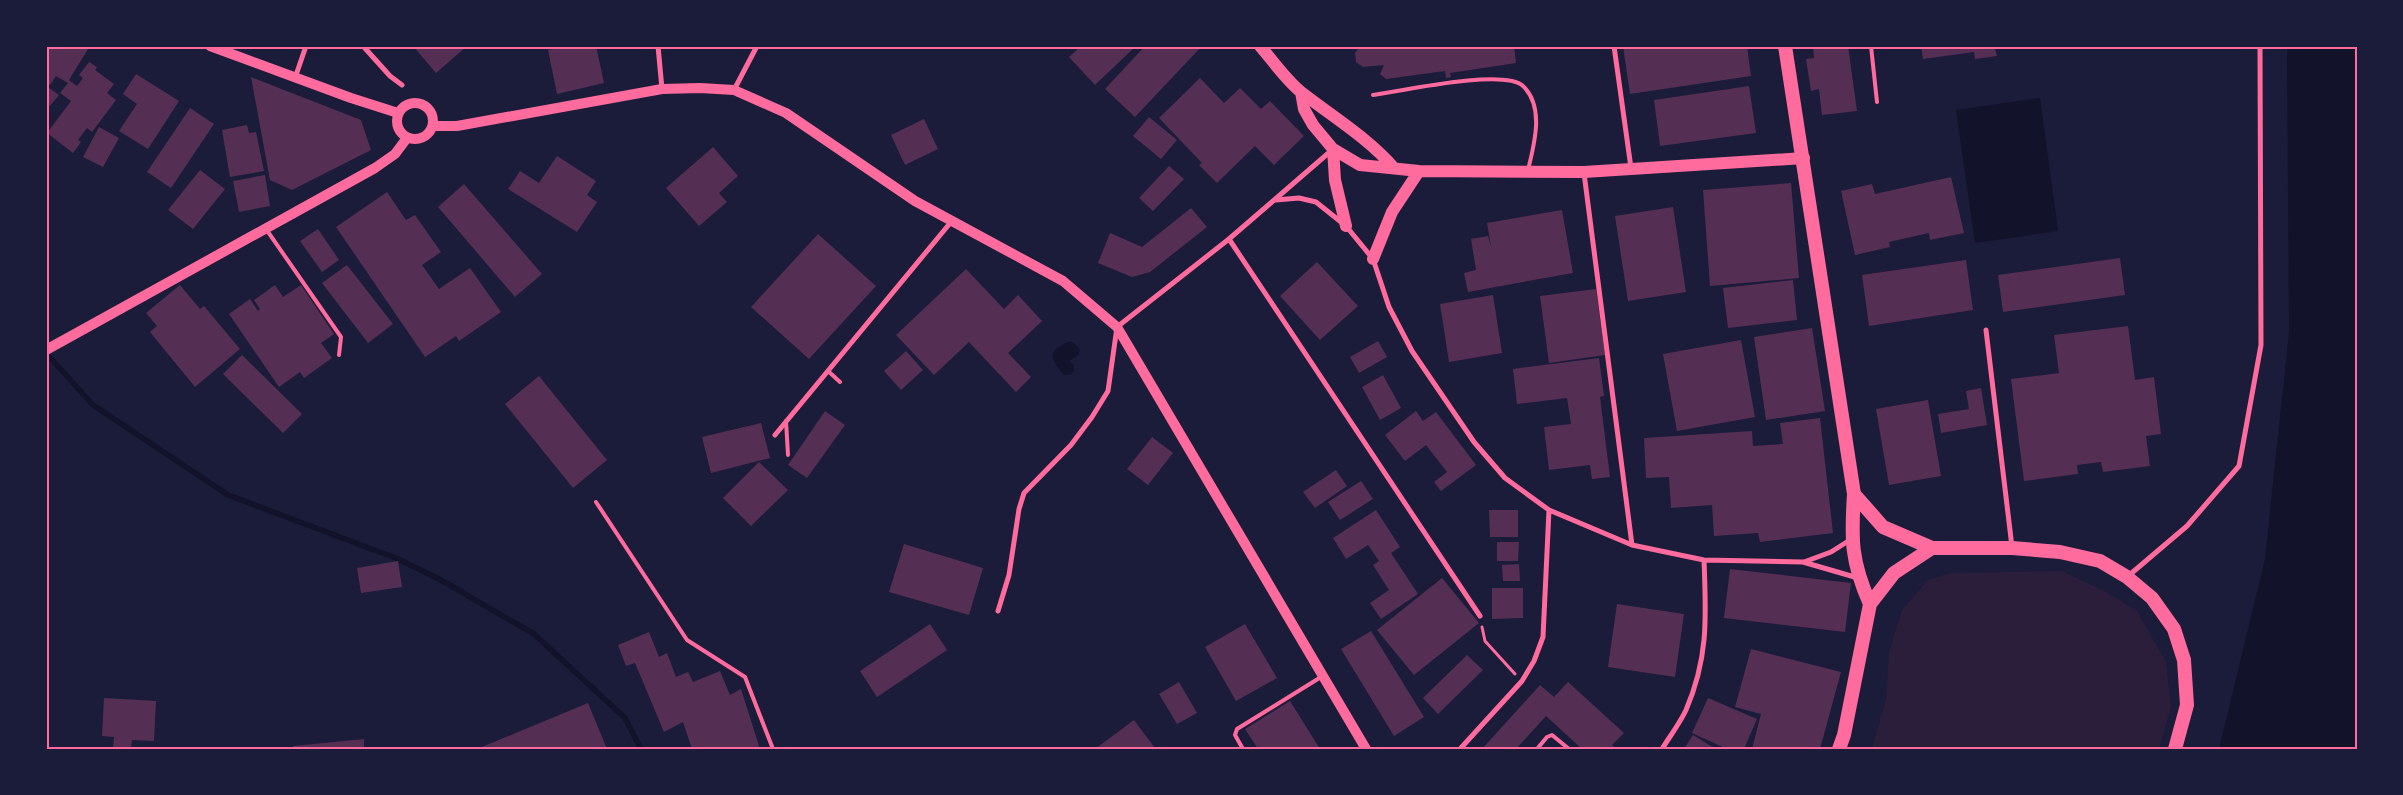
<svg xmlns="http://www.w3.org/2000/svg" width="2403" height="795" font-family="'Fira Sans Condensed',sans-serif">
  <rect width="100%" height="100%" fill="#1b1b3a"/>
  <path fill="#2a1e3b" d="M2062 571 2106 592 2137 611 2166 662 2171 707 2159 749H1872L1886 699 1889 652 1902 610 1928 580 1950 573Z"/>
  <path fill="#12122b" d="M2287 46H2357V749H2219L2265 559 2289 332Z
    M2040 98 2058 231 1975 243 1956 110Z
    M1068 342H1073L1080 350 1078 355 1069 361 1074 365V371L1070 375H1064C1052 361 1045 351 1068 342Z"/>
  <g fill="none" stroke-linecap="round" stroke-linejoin="round">
    <path stroke="#12122b" stroke-width="5.5" d="M46 353 93 405 228 495 398 559 441 580 534 634 625 718 641 749"/>
  </g>
  <path fill="#542f53" d="M46 46H84L88 49 69 80 77 86 83 78 79 75 89 62 97 67 95 70 114 84 107 93 116 100 92 132 87 128 78 140 81 142 73 153 47 133 71 101 60 93 68 83 56 76 50 85 46 83Z
    M413 46H467L436 73Z
    M563 46H596L604 83 557 94 548 50Z
    M1081 46H1136L1095 85 1069 57Z
    M1145 46H1202L1135 117 1105 89Z
    M1360 46H1514L1516 63 1450 73 1451 77 1446 78 1445 71 1386 79 1380 74 1384 65 1363 67 1356 62 1355 53Z
    M1623 46H1747L1751 76 1630 94Z
    M1813 46H1848L1857 111 1822 115 1819 89 1811 91 1806 59 1814 58Z
    M1921 46H2003V47L1995 49 1997 56 1975 59 1974 52 1923 59Z
    M136 74 179 101 148 149 119 131 137 104 123 94Z
    M251 77 361 120 371 150 292 190 270 180Z
    M1200 78 1224 103 1240 88 1261 109 1270 101 1304 136 1274 165 1255 146 1217 183 1199 165 1202 163 1159 118Z
    M1749 86 1756 133 1660 146 1654 100Z
    M49 88 59 95 50 106 46 103V93Z
    M190 108 214 124 171 188 147 172Z
    M1149 117 1177 140 1161 159 1133 136Z
    M924 119 938 149 905 165 891 135Z
    M247 125 249 133 256 132 264 171 230 177 222 130Z
    M99 127 119 138 103 167 83 157Z
    M713 147 738 176 719 193 727 202 699 226 666 188Z
    M557 156 596 181 587 195 597 202 577 232 508 189 520 171 539 183Z
    M1169 166 1184 179 1153 211 1139 198Z
    M200 170 225 189 193 229 168 210Z
    M265 175 270 206 239 212 233 181Z
    M1951 177 1964 233 1930 240 1929 233 1889 242 1890 247 1855 255 1841 191 1872 184 1875 194Z
    M1791 183 1799 278 1710 286 1703 190Z
    M464 184 542 274 515 297 438 207Z
    M387 192 406 220 415 215 441 252 422 265 439 289 470 268 501 312 459 341 456 336 425 357 336 227Z
    M1673 207 1686 292 1628 301 1615 216Z
    M1191 208 1207 227 1150 272 1132 277 1098 263 1110 233 1142 247Z
    M1562 210 1573 273 1468 292 1464 273 1476 270 1471 239 1488 236 1491 246 1487 223Z
    M318 229 339 260 322 272 300 241Z
    M818 234 876 286 809 359 751 307Z
    M2120 258 2125 295 2003 312 1998 275Z
    M1966 260 1973 310 1869 326 1862 275Z
    M1317 262 1358 306 1320 340 1280 296Z
    M347 265 393 324 368 343 322 283Z
    M966 269 1004 309 1018 295 1042 321 1008 353 1031 377 1016 392 969 342 934 375 896 335Z
    M1793 280 1797 320 1728 328 1723 288Z
    M180 285 200 309 204 306 240 349 195 387 150 332 157 326 146 313Z
    M275 285 283 297 301 285 334 334 321 343 332 358 304 378 300 372 279 387 229 314 250 299 258 311 260 309 254 300Z
    M1596 289 1605 355 1549 363 1540 296Z
    M1493 295 1502 353 1449 362 1440 304Z
    M2128 326 2135 380 2154 377 2161 434 2146 436 2150 466 2103 472 2101 462 2077 465 2078 474 2024 481 2011 379 2059 373 2054 335Z
    M1812 328 1825 411 1766 420 1754 337Z
    M1741 340 1755 417 1677 431 1663 354Z
    M1378 341 1387 357 1359 373 1350 357Z
    M906 351 923 370 901 390 884 371Z
    M242 355 302 414 283 433 223 374Z
    M1599 358 1604 396 1600 397 1610 477 1592 479 1590 465 1549 470 1544 427 1571 424 1567 398 1517 404 1513 369Z
    M1383 375 1401 408 1380 420 1362 387Z
    M539 376 607 460 573 488 505 404Z
    M1981 388 1987 425 1941 433 1938 414 1969 409 1966 391Z
    M1928 400 1941 476 1889 485 1876 409Z
    M825 411 845 425 807 478 788 465Z
    M1416 411 1423 421 1436 412 1476 465 1441 491 1434 482 1447 472 1426 445 1405 461 1385 435Z
    M1820 418 1833 533 1760 542 1758 533 1714 536 1712 505 1671 508 1669 477 1646 478 1644 438 1752 431 1753 446 1783 444 1780 423Z
    M761 423 770 458 711 473 702 437Z
    M1152 437 1173 453 1148 485 1127 469Z
    M759 462 788 490 751 526 723 498Z
    M1336 470 1347 486 1315 508 1303 492Z
    M1361 481 1373 499 1340 520 1328 502Z
    M1376 510 1400 547 1391 553 1418 594 1381 619 1370 603 1389 590 1373 565 1379 561 1368 545 1346 559 1333 538Z
    M1489 510H1518V537H1490Z
    M1497 542H1519L1518 561H1497Z
    M904 544 983 568 969 615 889 592Z
    M398 561 402 587 361 593 357 568Z
    M1519 564 1520 581H1503L1502 565Z
    M1730 569 1851 583 1845 632 1724 618Z
    M1442 578 1479 623 1414 675 1377 630Z
    M1492 588H1523V618L1492 619Z
    M1617 604 1684 614 1675 677 1608 667Z
    M930 624 947 650 877 697 860 671Z
    M1245 624 1277 678 1236 701 1205 647Z
    M1371 631 1424 717 1394 736 1341 649Z
    M649 632 659 657 667 653 676 677 688 672 693 682 720 671 730 695 741 689 760 749H692L683 722 664 732 635 663 626 666 618 645Z
    M1751 649 1841 672 1820 749H1752L1761 714 1735 707Z
    M1467 655 1483 670 1438 714 1423 698Z
    M1179 682 1197 713 1177 724 1159 694Z
    M1568 682 1624 733 1612 745 1616 749H1582L1546 716 1516 749H1482L1540 685 1554 697Z
    M104 698 156 701 154 741 132 740 131 749 113 748 114 737 102 736Z
    M1708 698 1757 719 1744 749H1727L1692 733Z
    M1290 701 1320 749H1258L1245 729Z
    M588 703 607 749H477Z
    M1134 720 1155 748 1095 749Z
    M1693 735 1716 749H1684Z
    M364 739V749H293V746Z"/>
  <g fill="none" stroke-linecap="round" stroke-linejoin="round">
    <path stroke="#ff6b9d" stroke-width="3" d="M1482 627 1485 641 1515 674"/>
    <path stroke="#ff6b9d" stroke-width="4" d="M1871 46 1877 102
      M1373 95C1401 91 1504 68 1523 86 1545 107 1534 145 1528 170
      M266 229 341 337 339 355
      M828 371 840 382
      M786 421 788 455
      M596 502 687 640 745 677 773 749
      M1243 749 1235 735 1237 729 1321 677
      M1537 749 1547 737 1552 735 1569 749"/>
    <path stroke="#ff6b9d" stroke-width="5" d="M363 46 390 76 402 85
      M658 46 662 89
      M1614 46 1631 168
      M295 78 306 46
      M734 90 757 46
      M1584 173 1632 545
      M1276 200 1299 198 1316 202 1346 226 1373 259 1389 307 1412 351 1474 442 1505 478 1549 510 1632 545 1704 560 1803 562 1858 578
      M1229 239 1480 616
      M1986 330 2012 547
      M775 435 951 222
      M1804 562 1831 552 1850 540
      M2127 577 2187 526 2239 466 2261 345 2260 46
      M998 611 1009 575 1019 509 1024 493 1071 445 1092 417 1108 391 1117 327 1229 239 1332 150
      M1460 749 1522 681 1534 661 1543 637 1549 510
      M1662 749C1670 736 1680 723 1686 710 1709 657 1706 615 1704 560"/>
    <path stroke="#ff6b9d" stroke-width="10" d="M210 46 351 98 398 113
      M397 121a18 18 0 1 1 36 0a18 18 0 1 1-36 0Z
      M433 126H457L662 89 700 88 734 90 786 113 915 201 1063 281 1117 327 1366 749
      M46 350 375 168 395 154 407 138"/>
    <path stroke="#ff6b9d" stroke-width="12" d="M1260 46C1273 61 1286 80 1301 92 1333 117 1368 138 1394 168
      M1301 92 1304 109 1313 125 1333 149 1360 165 1419 171 1584 172 1804 158
      M1333 149 1335 180 1346 226
      M1373 259 1392 212 1419 171"/>
    <path stroke="#ff6b9d" stroke-width="14" d="M1785 46 1854 494C1851 540 1851 561 1870 604
      M1854 494 1883 527 1932 548H2012L2060 552 2100 561 2127 577 2152 598 2174 629 2184 660 2187 705 2175 749
      M1839 749 1844 735 1870 604 1894 573 1932 548"/>
  </g>
  <rect width="2403" height="795" fill="none" stroke="#1b1b3a" stroke-width="95"/>
  <rect x="48" y="48" width="2308" height="700" fill="none" stroke="#ff6b9d" stroke-width="2"/>
</svg>
